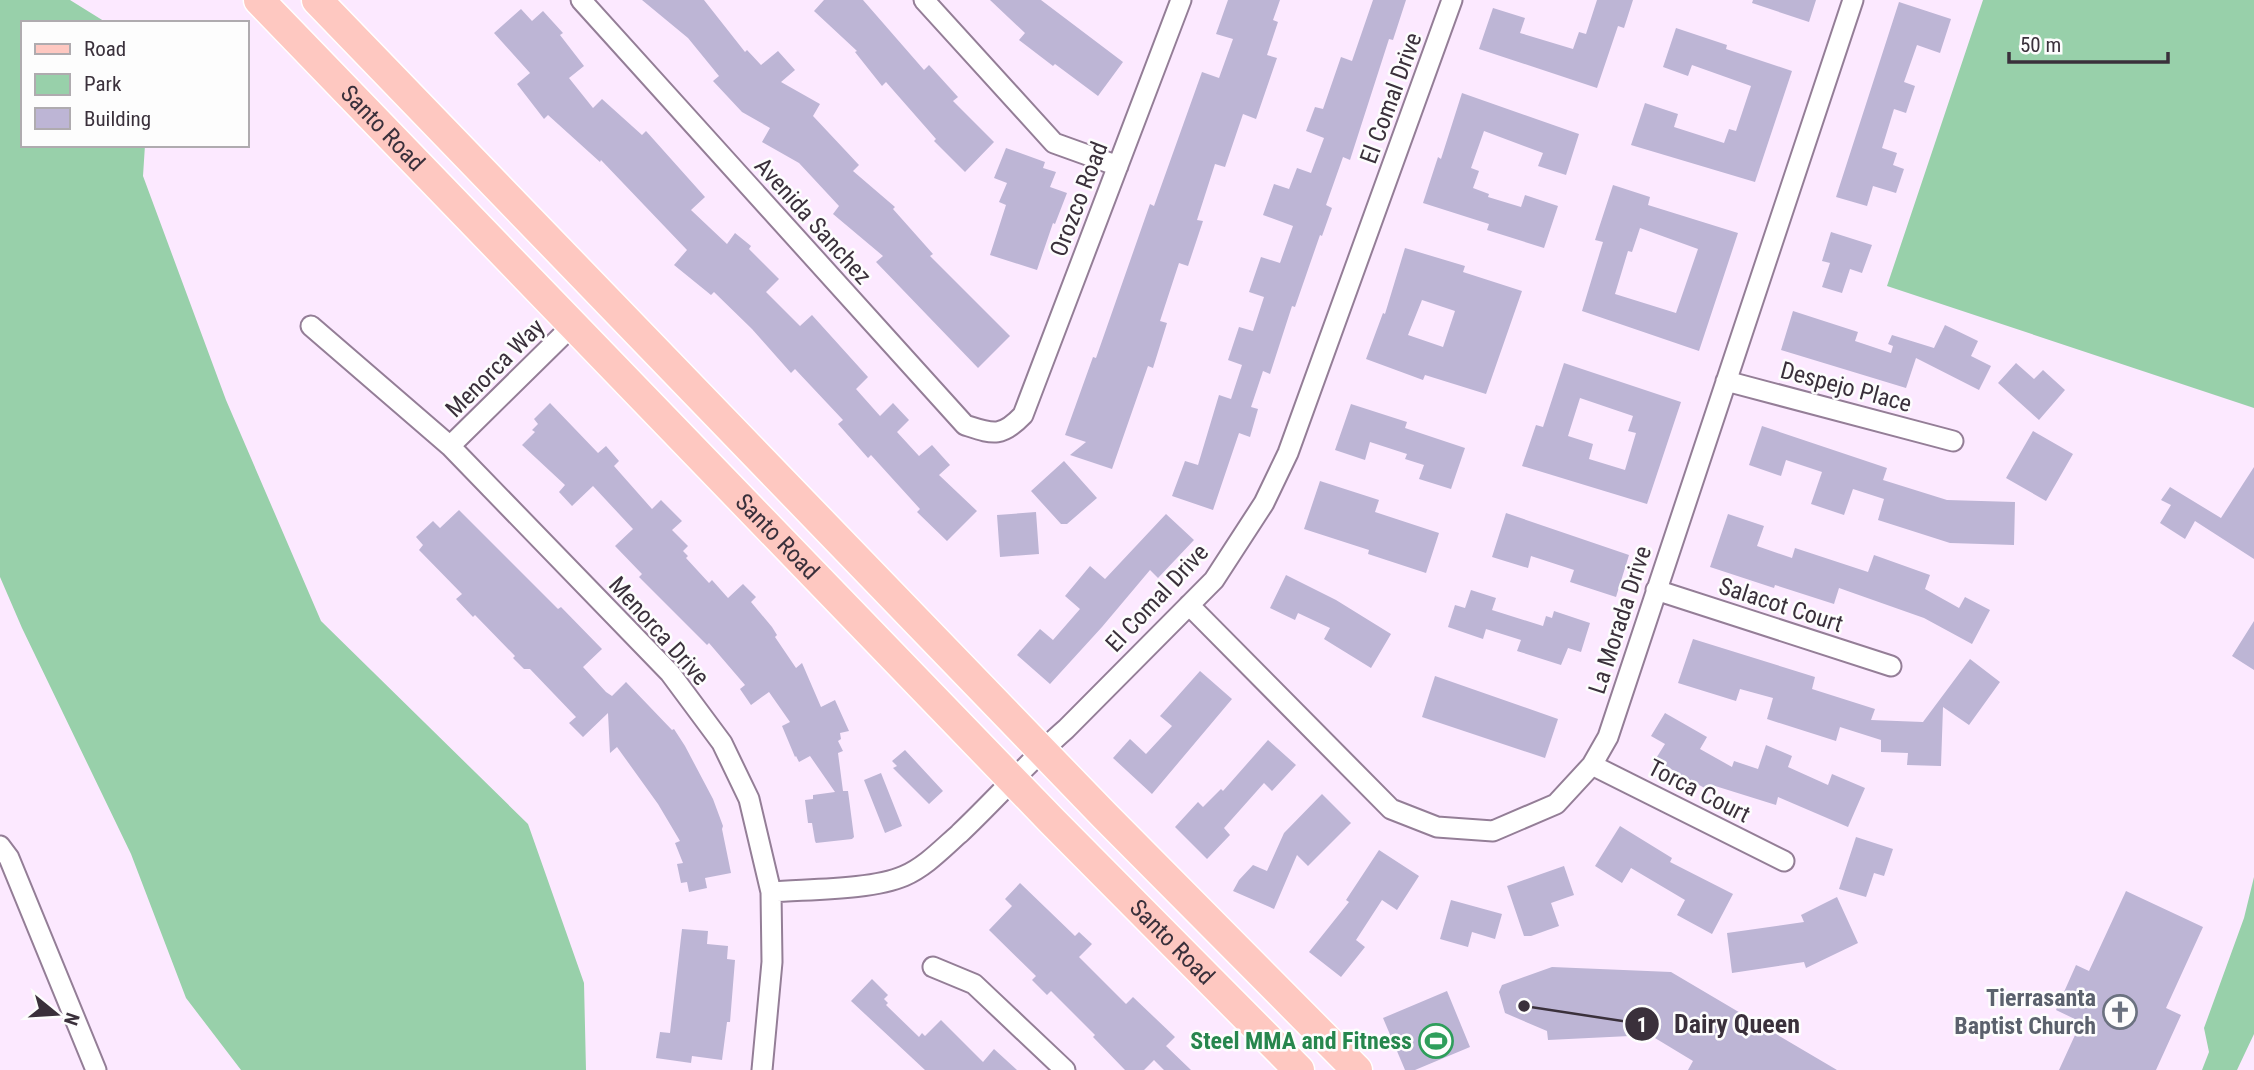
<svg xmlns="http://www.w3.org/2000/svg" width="2254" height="1070" font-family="'Roboto Condensed',sans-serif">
  <rect width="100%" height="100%" fill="#fce9ff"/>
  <path fill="#98d0aa" d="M0 0H70L107 23H23V145H145L143 176 226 400 321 621 528 824 584 983 586 1070H241L186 998 131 854 22 628 0 577Z
    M1983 0H2254V408L1887 286Z
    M2254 877V1034L2237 1070H2202L2209 1052 2204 1028 2244 918Z"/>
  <path fill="#bdb5d5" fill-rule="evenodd" d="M642 0H704L745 52 747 50 761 65 778 51 795 70 781 82 820 104 813 116 859 165 853 171 895 207 893 209 933 254 930 256 1010 336 978 368 876 262 883 256 833 214 839 206 799 163 762 142 770 128 742 112 713 81 719 76 688 38Z
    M824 0H863L924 70 929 65 958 97 953 101 994 142 965 172 934 141 936 139 886 82 882 86 855 52 857 51 814 11Z
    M990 0H1041L1123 62 1098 96 1055 64 1053 66 1019 40 1025 33Z
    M1228 0H1280L1273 20 1278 22 1267 55 1277 58 1256 119 1243 114 1225 167 1215 164 1197 220 1203 221 1188 266 1179 263 1160 321 1167 323 1153 368 1148 366 1112 469 1070 455 1086 442 1065 435 1093 357 1096 358 1150 204 1154 206 1202 72 1219 78 1233 39 1216 34Z
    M1373 0H1406L1393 40 1389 39 1350 160 1343 157 1326 205 1332 208 1322 236 1320 235 1295 307 1292 306 1270 374 1263 371 1251 407 1258 409 1250 437 1239 433 1213 510 1172 496 1185 461 1198 465 1219 395 1231 399 1242 365 1228 360 1239 327 1253 331 1264 297 1249 292 1261 257 1280 263 1293 226 1263 215 1274 184 1289 189 1297 168 1311 173 1324 138 1306 131 1315 107 1323 109 1341 57 1352 61Z
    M1597 0H1633L1624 28 1618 26 1597 88 1479 49 1493 8 1525 18 1520 33 1573 49 1579 32 1586 34Z
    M1753 0H1816L1809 22 1752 3Z
    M1899 2 1951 19 1940 53 1917 45 1904 82 1915 86 1906 113 1894 109 1882 148 1897 153 1893 165 1904 169 1896 193 1873 186 1867 206 1836 197Z
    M521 9 532 21 543 11 563 33 560 35 584 66 569 78 593 108 602 99 642 135 646 131 705 197 691 210 727 244 735 233 751 246 749 249 779 279 766 292 800 326 812 315 868 377 856 389 880 416 893 403 909 420 897 432 919 456 932 445 950 465 939 475 977 511 947 541 917 512 920 509 871 455 868 458 838 424 843 420 795 369 791 373 752 329 714 292 711 295 674 265 687 250 601 160 600 162 548 115 544 119 517 84 530 73 494 33Z
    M1676 28 1727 45 1726 49 1792 71 1755 182 1631 145 1645 103 1678 114 1674 127 1724 143 1729 129 1736 131 1751 86 1692 65 1688 76 1663 67Z
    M1462 93 1579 134 1566 175 1538 166 1543 153 1484 131 1471 168 1479 171 1473 188 1489 194 1488 197 1521 207 1525 195 1558 206 1544 248 1487 230 1489 224 1423 203 1438 157 1441 159Z
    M1006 148 1045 162 1043 168 1056 172 1050 187 1067 193 1055 224 1053 223 1037 270 990 255 1006 205 999 202 1007 183 994 178Z
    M1613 185 1650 197 1648 205 1738 233 1699 351 1582 311 1603 242 1595 240ZM1640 228 1698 249 1676 313 1615 294 1628 251 1632 252Z
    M1831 232 1872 245 1862 273 1850 269 1842 293 1822 287 1830 263 1822 261Z
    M1405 248 1465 266 1463 272 1522 291 1486 394 1425 375 1423 380 1366 359 1383 313 1385 314ZM1422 300 1455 311 1443 347 1408 335Z
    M1793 311 1858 332 1855 341 1891 353 1893 346 1888 344 1892 335 1934 348 1945 325 1978 341 1971 356 1991 366 1979 390 1916 358 1906 388 1781 350Z
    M1564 363 1681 402 1647 504 1522 466 1536 425 1543 427ZM1580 398 1633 416 1628 431 1636 433 1625 470 1589 459 1593 444 1568 436Z
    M2016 363 2034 379 2043 370 2065 390 2039 420 1998 383Z
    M550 403 598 453 606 446 619 461 614 466 652 509 661 500 682 521 672 530 688 546 683 551 688 556 686 558 709 583 712 580 728 598 743 584 756 597 751 602 772 627 777 635 775 637 796 668 802 663 821 707 835 700 849 731 840 733 841 739 838 741 843 751 838 753 843 791H848L854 837 852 839 816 843 815 841 812 823H808L805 800 813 799V795L835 792 810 756 799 762 796 756 795 757 782 726 790 722 769 692 751 705 740 689 745 685 709 643 707 645 639 577 642 574 615 546 633 529 593 486 572 506 559 492 565 485 522 445 535 432 532 430 538 424 534 419Z
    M1351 404 1407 422 1405 428 1465 448 1451 489 1419 479 1424 465 1405 459 1407 454 1370 442 1365 460 1335 450Z
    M1762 426 1887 468 1883 480 1947 500 2015 502 2014 545 1950 543 1878 520 1884 499 1853 489 1844 515 1811 504 1822 472 1786 460 1781 476 1749 465Z
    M2033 431 2073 454 2046 501 2006 478Z
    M1064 461 1097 498 1067 524H1061L1031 491Z
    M2254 467V559L2195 521 2185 539 2160 523 2171 505 2161 500 2170 487 2221 518Z
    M1320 481 1379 500 1375 512 1439 533 1426 573 1368 554 1369 550 1304 529Z
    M459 510 558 609 561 607 602 649 583 667 606 692 612 696 626 682 672 730 674 729 685 746 713 799 723 826 722 829 731 873 705 878 707 888 689 892 687 882 681 883 677 864 683 863 675 843 680 841 658 804 617 747 610 753 608 713 583 737 569 723 576 717 530 669H524L513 658 515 656 475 615 473 617 456 599 462 594 419 550 423 545 416 537 433 521 440 528Z
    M1036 512 1039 554 1000 557 997 515Z
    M1506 513 1629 555 1616 597 1570 582 1574 570 1531 556 1528 568 1492 557Z
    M1166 514 1194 540 1158 578 1150 570 1102 627 1050 684 1017 655 1040 629 1053 640 1080 609 1065 596 1090 566 1105 579Z
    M1728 514 1764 526 1757 546 1792 558 1795 548 1868 572 1874 555 1930 575 1925 589 1959 608 1965 597 1990 610 1972 644 1924 618 1839 588 1834 604 1775 585 1774 588 1710 567Z
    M1286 575 1336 600 1391 634 1371 668 1324 639 1330 628 1298 613 1295 620 1270 608Z
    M1471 590 1496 598 1492 610 1543 626 1546 616 1552 618 1554 611 1590 623 1581 652 1568 648 1561 665 1517 651 1521 640 1486 629 1483 639 1448 627 1455 605 1465 608Z
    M2254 621V670L2232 656Z
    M1693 639 1815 677 1812 689 1875 709 1871 720 1923 722 1970 659 2000 682 1969 725 1943 707 1941 766 1907 765 1908 753 1881 752V740L1840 727 1836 741 1767 719 1773 698 1740 689 1736 701 1678 683Z
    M1200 671 1232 699 1152 794 1113 758 1130 739 1146 754 1172 726 1160 716Z
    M1435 676 1558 719 1545 758 1422 717Z
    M1665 713 1707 737 1700 749 1732 767 1734 761 1758 769 1766 745 1792 756 1788 767 1828 785 1832 774 1865 788 1848 827 1778 797 1776 805 1712 785 1708 790 1655 760 1665 744 1651 736Z
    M1268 740 1296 765 1272 791 1264 783 1224 828 1230 835 1207 859 1175 827 1198 802 1203 807 1221 789 1223 791Z
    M905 750 943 791 929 804 893 768 897 766 892 761Z
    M881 773 902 826 885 833 864 780Z
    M1322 794 1351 823 1308 866 1297 855 1274 909 1233 891 1239 880 1253 865 1267 871 1284 833Z
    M1620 826 1672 858 1670 862 1733 894 1712 934 1677 915 1685 900 1631 868 1622 883 1595 866Z
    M1856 837 1893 849 1884 876 1874 873 1866 897 1839 889Z
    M1379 850 1419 876 1397 910 1382 900 1356 940 1365 947 1341 977 1309 952 1349 902 1346 900Z
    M1564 866 1574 895 1551 903 1559 926 1531 936H1524L1507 886Z
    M1020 883 1075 936 1079 932 1092 944 1079 957 1126 1004 1133 997 1175 1037 1166 1046 1191 1070H1164L1154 1060 1144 1070H1125L1093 1037 1095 1035 1051 991 1047 995 1032 980 1036 976 989 930 1012 906 1005 899Z
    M2126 891 2203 927 2166 1008 2181 1015 2156 1070H2059L2081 1022 2056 1010 2076 965 2089 971Z
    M1837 897 1858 943 1806 968 1804 962 1732 973 1727 933 1804 922 1801 915Z
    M1451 900 1502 914 1495 939 1472 932 1468 947 1440 939Z
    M682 929 708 931 707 944 728 946 727 959 735 960 730 1022H727L722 1060 692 1056 691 1063 656 1058 660 1032 670 1033Z
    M1552 967 1671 972 1837 1070H1688L1693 1061 1650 1035 1548 1040 1547 1031 1505 1013 1499 992 1502 985Z
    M872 979 888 995 884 999 888 1003 886 1005 919 1037 922 1033 925 1036 941 1020 983 1062 994 1049 1017 1070H925L851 1001Z
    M1447 991 1470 1047 1415 1070H1405L1383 1018Z"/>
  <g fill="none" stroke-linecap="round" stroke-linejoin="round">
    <g stroke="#947e97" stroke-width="23">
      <path id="street" d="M581 0 965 425C993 434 1001 438 1023 415L1181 0
        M924 0 1054 143 1118 166
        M311 326 450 446 670 673 722 743 749 799 771 892 772 962 762 1070
        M1726 381 1953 441
        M450 446 574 324
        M1656 590 1891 666
        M1189 605 1391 809 1437 827 1493 831 1556 804 1592 765 1608 737 1853 0
        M1592 765 1784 861
        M0 846 9 858 96 1070
        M771 892C807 889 872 890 904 876 925 867 942 849 959 834 995 800 1028 762 1066 729L1214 580 1264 503 1288 453 1452 0
        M933 967 974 984 1065 1070"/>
    </g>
    <g stroke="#fff" stroke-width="33">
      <g id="primary">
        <path id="s1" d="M259 0 1052 821 1299 1070"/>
        <path d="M317 0 1105 816 1357 1070"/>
      </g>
    </g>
    <use href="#street" stroke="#fff" stroke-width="19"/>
    <use href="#primary" stroke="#fec8c1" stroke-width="30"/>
  </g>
  <defs>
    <g id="church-ring" transform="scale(1.75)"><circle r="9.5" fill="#fdfdfd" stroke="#6b7280" stroke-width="1.5"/><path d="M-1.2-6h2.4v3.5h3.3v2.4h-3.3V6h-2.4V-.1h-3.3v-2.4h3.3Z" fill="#6b7280"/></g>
    <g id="stadium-ring" transform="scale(1.75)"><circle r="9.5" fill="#fdfdfd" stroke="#2e9e5b" stroke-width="1.5"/><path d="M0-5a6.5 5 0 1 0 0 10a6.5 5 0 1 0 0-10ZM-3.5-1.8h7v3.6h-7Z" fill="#2e9e5b"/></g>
  </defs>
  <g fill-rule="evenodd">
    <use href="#church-ring" x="2120" y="1012"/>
    <use href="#stadium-ring" x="1436" y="1041"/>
  </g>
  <g text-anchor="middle" stroke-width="5" stroke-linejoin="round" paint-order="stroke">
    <g font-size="24" fill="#3a303b" stroke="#fdfdfd">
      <text transform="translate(1391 98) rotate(-70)" y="8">El Comal Drive</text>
      <text dy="8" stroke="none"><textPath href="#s1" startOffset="178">Santo Road</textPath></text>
      <text transform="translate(1079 199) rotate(-69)" y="8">Orozco Road</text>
      <text transform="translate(813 221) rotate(48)" y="8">Avenida Sanchez</text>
      <text transform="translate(495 368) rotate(-45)" y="8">Menorca Way</text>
      <text transform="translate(1846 387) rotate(15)" y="8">Despejo Place</text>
      <text dy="8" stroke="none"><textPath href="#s1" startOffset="746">Santo Road</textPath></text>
      <text transform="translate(1157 598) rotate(-47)" y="8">El Comal Drive</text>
      <text transform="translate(1781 605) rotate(18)" y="8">Salacot Court</text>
      <text transform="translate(1620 620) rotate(-72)" y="8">La Morada Drive</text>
      <text transform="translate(659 631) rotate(48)" y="8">Menorca Drive</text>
      <text transform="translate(1699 791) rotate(27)" y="8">Torca Court</text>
      <text dy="8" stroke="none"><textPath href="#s1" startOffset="1312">Santo Road</textPath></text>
    </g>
    <g font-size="24" font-weight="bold" fill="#5b616d" stroke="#fdfdfd" text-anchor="end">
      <text x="2096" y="1006">Tierrasanta<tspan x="2096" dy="28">Baptist Church</tspan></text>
    </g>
    <g font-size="24" font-weight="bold" fill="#27864d" stroke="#fdfdfd" text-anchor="end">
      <text x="1412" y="1049">Steel MMA and Fitness</text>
    </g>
  </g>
  <path fill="none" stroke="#3a303b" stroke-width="2.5" d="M1524 1006L1642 1024"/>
  <g fill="#3a303b" stroke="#fdfdfd" stroke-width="2.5">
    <circle cx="1524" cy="1006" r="7"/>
    <circle cx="1642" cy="1024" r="18"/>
  </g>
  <g font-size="21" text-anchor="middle" font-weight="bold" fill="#fff">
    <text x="1642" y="1032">1</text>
  </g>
  <g font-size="26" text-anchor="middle" font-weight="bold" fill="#3a303b" stroke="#fdfdfd" stroke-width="5" stroke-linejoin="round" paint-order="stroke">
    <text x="1737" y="1033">Dairy Queen</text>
  </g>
  <rect x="21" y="21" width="228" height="126" fill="#fdfdfd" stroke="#afabaf" stroke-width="2"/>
  <rect x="35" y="44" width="35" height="10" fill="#fec8c1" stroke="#afabaf" stroke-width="2"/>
  <text x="84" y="56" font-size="21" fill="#3a303b">Road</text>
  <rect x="35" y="74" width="35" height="21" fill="#98d0aa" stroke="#afabaf" stroke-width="2"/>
  <text x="84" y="91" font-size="21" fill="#3a303b">Park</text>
  <rect x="35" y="108" width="35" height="21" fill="#bdb5d5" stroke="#afabaf" stroke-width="2"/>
  <text x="84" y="126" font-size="21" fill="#3a303b">Building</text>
  <g transform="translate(56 1014) rotate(108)" stroke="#fdfdfd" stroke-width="5" paint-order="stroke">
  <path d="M0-5L12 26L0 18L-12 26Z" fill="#3a303b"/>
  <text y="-10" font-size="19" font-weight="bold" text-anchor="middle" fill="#3a303b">N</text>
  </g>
  <path d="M2009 52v10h159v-10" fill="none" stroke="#3a303b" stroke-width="3.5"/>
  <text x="2020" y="52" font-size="21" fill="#3a303b" stroke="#fdfdfd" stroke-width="5" paint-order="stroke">50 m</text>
</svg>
